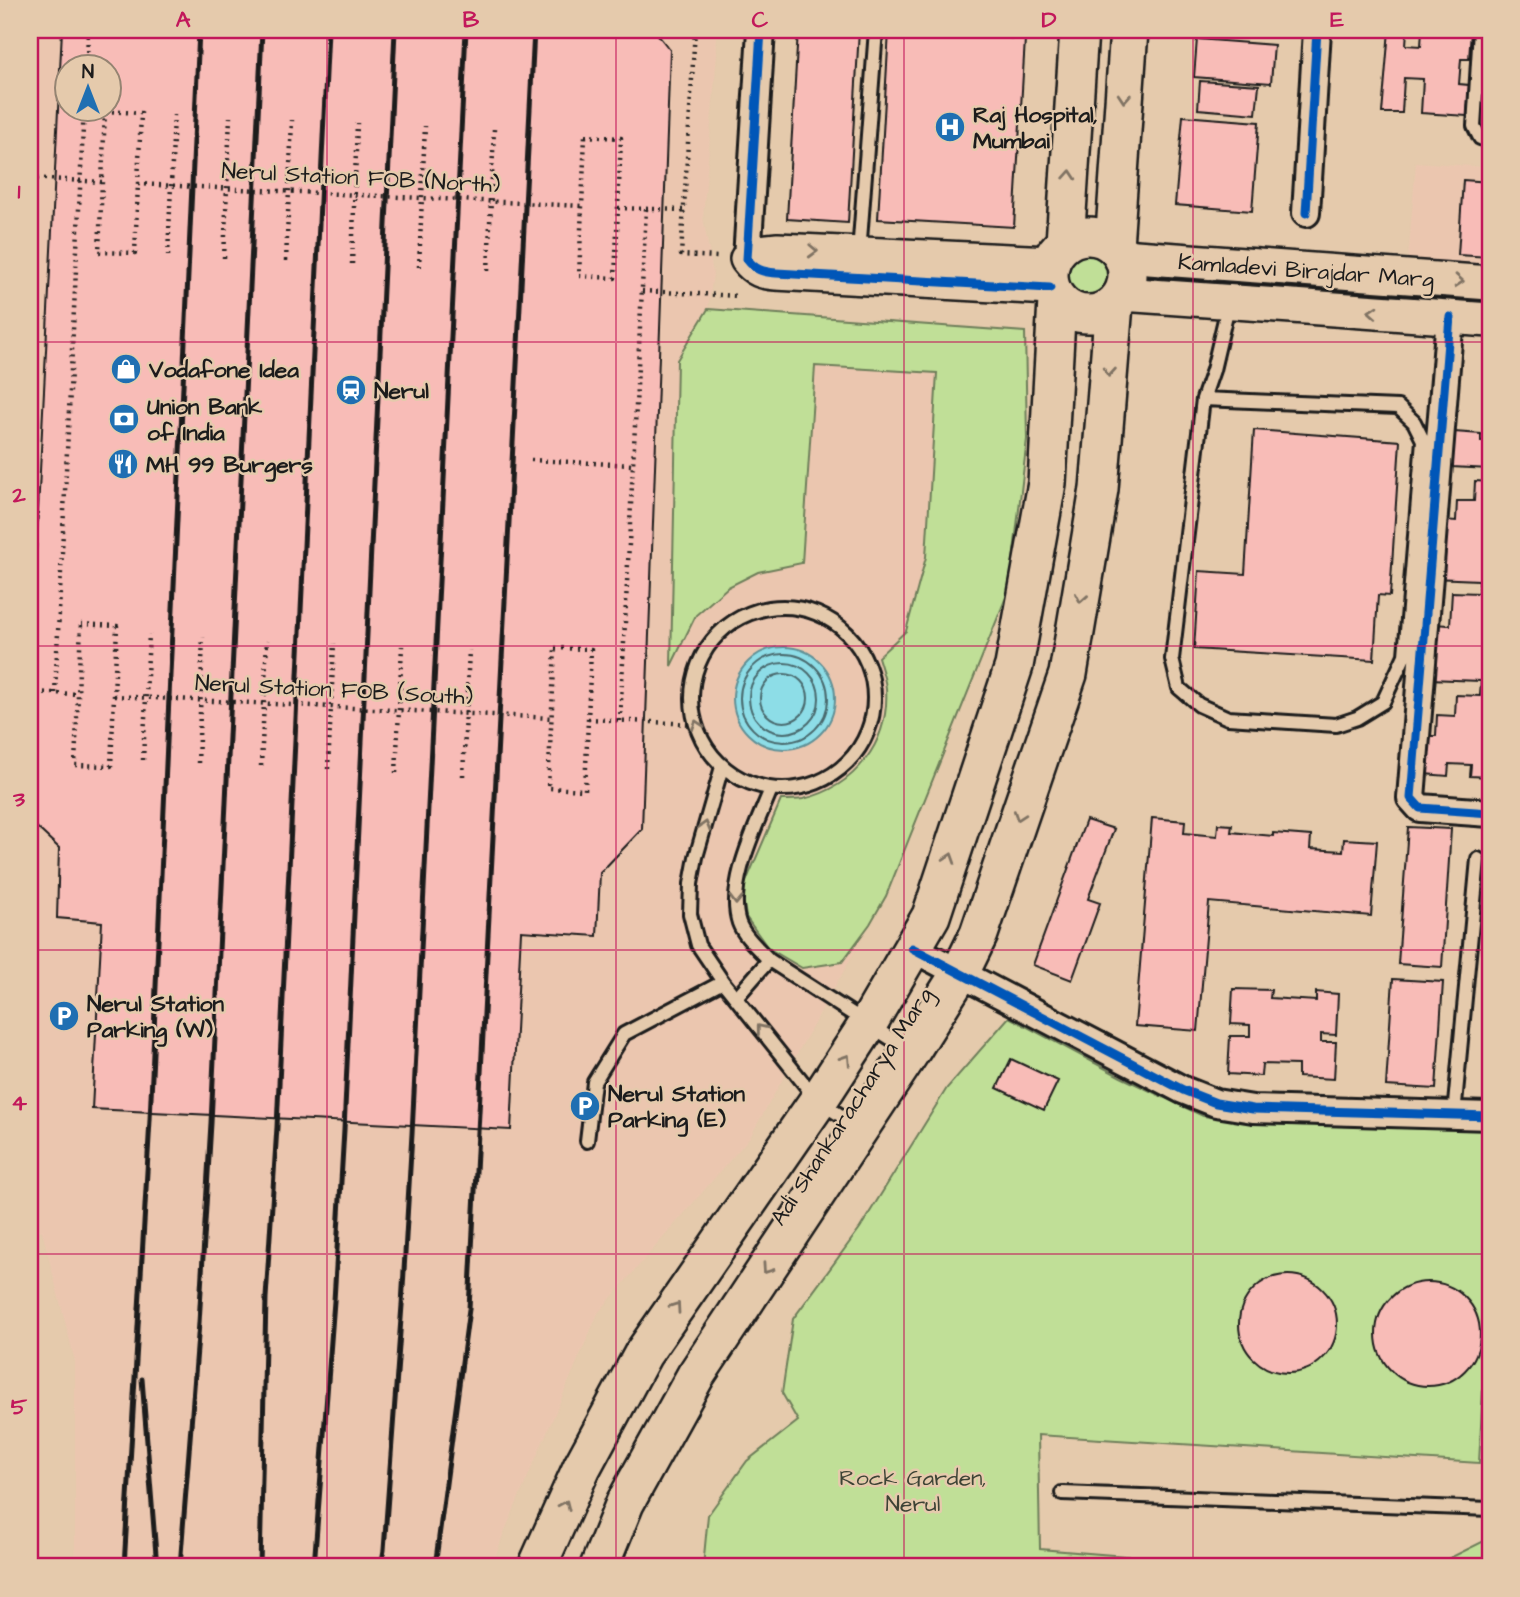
<svg xmlns="http://www.w3.org/2000/svg" width="1520" height="1597" font-family="'Architects Daughter',sans-serif">
  <rect width="100%" height="100%" fill="#e5caac"/>
  <filter id="ink" filterUnits="userSpaceOnUse"><feTurbulence type="fractalNoise" baseFrequency=".0143" numOctaves="2"/><feDisplacementMap in="SourceGraphic" scale="14" xChannelSelector="R" yChannelSelector="G"/><feConvolveMatrix kernelMatrix="1 2 1 2 8 2 1 2 1" color-interpolation-filters="sRGB"/></filter>
  <g filter="url(#ink)">
    <path fill="#ebc6af" fill-rule="evenodd" d="M30 30H716L717 54 703 217 713 274 708 309 1025 332 1027 439 886 896 750 1137 598 1313 503 1535 492 1567H75V1361L42 1231 30 1230ZM66 66H108V108H66Z
      M1490 104V267L1408 261 1416 162 1485 167Z"/>
    <path fill="#c0df97" stroke="#6e7e5a" stroke-width="2" d="M1088 246C1097 247 1100 250 1106 257 1110 261 1115 264 1116 270 1123 290 1090 316 1073 299 1067 294 1063 283 1059 276 1061 262 1074 248 1088 246Z
      M708 309 1025 332 1027 439 1010 587 886 896 870 924 842 962 802 968 768 948 746 917 742 891 781 800C788 800 796 800 803 799 855 787 890 742 886 688 885 678 881 667 878 657L906 631 926 557 937 373 815 366 802 563 758 572 728 587 696 615 671 666 677 360Z
      M1009 1017 1121 1077 1203 1116 1252 1122 1490 1129V1256L1479 1463 1038 1435 1040 1549 1259 1567H703L708 1515 747 1461 798 1421 782 1393 793 1319 860 1228 947 1088Z
      M1490 1538V1567H1397L1436 1565Z"/>
    <path fill="#8ddde7" stroke="#609096" stroke-width="2" d="M733 698a51 51 0 1 1 102 0a51 51 0 1 1-102 0Z"/>
    <g fill="none" stroke-linecap="round" stroke-linejoin="round">
      <path stroke="#49696d" stroke-width="2" d="M740 698a44 44 0 1 1 88 0a44 44 0 1 1-88 0Z
        M749 698a35 35 0 1 1 70 0a35 35 0 1 1-70 0Z
        M760 698a24 24 0 1 1 48 0a24 24 0 1 1-48 0Z"/>
    </g>
    <path fill="#f8bcb7" stroke="#1c1c1c" stroke-width="2" fill-rule="evenodd" d="M62 30H654L670 50 642 829 600 873 597 936 521 931 511 1130 92 1109 102 922 57 918 59 848 30 821V671ZM66 66H108V108H66Z
      M798 30H859L848 223 787 219Z
      M1389 30H1407L1406 45 1421 46 1422 30 1471 31 1469 59H1461L1459 84 1469 85 1467 116 1421 113 1423 79 1404 78 1402 113H1382Z
      M889 31 1025 39 1014 227 878 219Z
      M1197 39 1274 45 1271 83 1194 77Z
      M1200 81 1259 85 1256 114 1198 109Z
      M1183 116 1259 122 1252 211 1175 205Z
      M1463 180 1490 182V257L1458 255Z
      M1254 430 1400 441 1390 596 1378 595 1374 660 1194 649 1199 571 1245 574Z
      M1454 432 1481 434V441H1486V453L1490 454V469L1452 467Z
      M1475 481 1490 482V777L1470 776 1471 765 1449 764 1448 776 1424 774 1426 736H1436L1437 715 1455 716 1456 695 1480 696 1481 681 1429 679 1431 624 1450 625 1452 592 1479 593V580L1433 578 1445 520 1456 521 1457 501H1474Z
      M1152 818 1185 821 1184 833 1217 836 1218 824 1232 825 1231 832 1273 836V833L1311 836 1310 849 1343 851 1344 839 1377 841 1371 916 1209 902 1198 1031 1135 1026Z
      M1086 820 1114 829 1088 899 1100 903 1072 980 1033 965Z
      M1408 827 1451 829 1442 967 1398 964Z
      M1393 979 1443 982 1436 1089 1386 1086Z
      M1233 989 1271 990 1270 998 1316 1001V992L1338 994 1336 1035 1321 1034V1042H1336L1334 1079 1298 1077V1065L1262 1064 1261 1076 1228 1074 1230 1036H1250V1025L1231 1024Z
      M1011 1059 1058 1081 1044 1110 997 1088Z
      M1239 1324a49 49 0 1 1 98 0a49 49 0 1 1-98 0Z
      M1376 1334a52 52 0 1 1 104 0a52 52 0 1 1-104 0Z"/>
    <g fill="none" stroke-linecap="round" stroke-linejoin="round">
      <g stroke="#1c1c1c" stroke-width="18">
        <path id="service" d="M1480 30 1474 126 1480 138 1490 142
          M859 253 876 30
          M1203 399 1398 407 1414 422 1423 440 1405 655 1383 702 1357 718 1336 725 1228 718 1199 705 1179 688 1172 659 1203 399 1213 370 1229 302
          M692 698a91 91 0 1 1 182 0a91 91 0 1 1-182 0Z
          M722 767 696 857 691 884 690 914 698 945 723 982 818 1101 857 1126
          M771 789C757 825 726 884 739 923 744 937 759 949 769 960L907 1049
          M736 998 769 960
          M1454 1115 1478 859
          M587 1141 594 1082 624 1034 723 982
          M1062 1493 1490 1509"/>
      </g>
      <g stroke="#1c1c1c" stroke-width="32">
        <path id="minor" d="M1306 213 1317 30
          M747 259 761 30
          M1450 317 1411 798 1420 808 1490 813
          M912 948 1183 1090 1216 1103 1253 1109 1490 1116"/>
      </g>
      <g stroke="#1c1c1c" stroke-width="38">
        <path id="tertiary" d="M1122 256 1490 283
          M1050 263 778 250 759 252 747 259C755 270 763 272 776 273L1050 288
          M1122 294 1490 320"/>
      </g>
      <g stroke="#1c1c1c" stroke-width="42">
        <path id="secondary" d="M1049 275a39 39 0 1 1 78 0a39 39 0 1 1-78 0Z
          M1065 243 1079 30
          M1114 246 1129 30
          M537 1567 582 1467 643 1354 818 1101 868 1024 931 916 1014 666 1047 483 1057 300
          M599 1567 625 1503 696 1375 911 1051 960 973 979 934 1068 674 1099 489 1114 304"/>
      </g>
      <path stroke="#1c1c1c" stroke-width="4.5" stroke-dasharray="2 5" stroke-linecap="butt" d="M695 30 681 255 717 257
        M87 66 88 30
        M105 111 141 113 135 253 99 252Z
        M585 136 621 138 615 278 579 276Z
        M30 178 102 182
        M618 208 684 210
        M168 256 174 115
        M224 258 230 117
        M286 261 292 120
        M352 264 357 123
        M419 267 425 126
        M488 271 494 129
        M642 291 739 296
        M531 460 633 465
        M81 624 117 626 111 766 75 765Z
        M555 648 591 649 585 790 548 788Z
        M30 692 78 694
        M55 693 84 108
        M588 719 694 724
        M620 721 646 209
        M143 760 149 634
        M198 763 203 637
        M261 766 267 640
        M328 769 334 643
        M396 773 402 646
        M463 776 469 650"/>
      <use href="#service" stroke="#e5caac" stroke-width="12"/>
      <use href="#minor" stroke="#e5caac" stroke-width="26"/>
      <use href="#tertiary" stroke="#e5caac" stroke-width="33"/>
      <use href="#secondary" stroke="#e5caac" stroke-width="37"/>
      <path stroke="#1c1c1c" stroke-width="5" d="M142 1379 157 1567
        M124 1567 150 1120 199 30
        M180 1567 199 1323 211 1123 262 30
        M260 1567 266 1298 277 1127 328 30
        M314 1567 334 1301 344 1130 395 30
        M381 1567 384 1550 402 1305 412 1134 466 30
        M435 1567 469 1309 534 30"/>
      <path stroke="#1c1c1c" stroke-width="4.5" stroke-dasharray="2 5" stroke-linecap="butt" d="M138 184 582 206
        M114 696 552 718"/>
      <g stroke="#e5caac" stroke-width="13">
        <path id="cycleway" d="M761 30 747 259C755 270 763 272 776 273L1050 288
          M1306 213 1317 30
          M1450 317 1411 798 1420 808 1490 813
          M912 948 1183 1090 1216 1103 1253 1109 1490 1116"/>
      </g>
      <use href="#cycleway" stroke="#0057b8" stroke-width="9"/>
    </g>
    <defs><path id="oneway-chevron" d="M-2-3.5L2.5 0L-2 3.5" fill="none" stroke-width="1.6" stroke-linecap="round" stroke-linejoin="round" transform="scale(1.75)"/></defs>
    <g stroke="#807364">
      <use href="#oneway-chevron" transform="translate(1124 98) rotate(94)"/>
      <use href="#oneway-chevron" transform="translate(1070 175) rotate(-86)"/>
      <use href="#oneway-chevron" transform="translate(813 251) rotate(2)"/>
      <use href="#oneway-chevron" transform="translate(1459 281) rotate(4)"/>
      <use href="#oneway-chevron" transform="translate(1373 312) rotate(-176)"/>
      <use href="#oneway-chevron" transform="translate(1109 372) rotate(95)"/>
      <use href="#oneway-chevron" transform="translate(1081 598) rotate(100)"/>
      <use href="#oneway-chevron" transform="translate(697 725) rotate(-108)"/>
      <use href="#oneway-chevron" transform="translate(1019 816) rotate(109)"/>
      <use href="#oneway-chevron" transform="translate(705 826) rotate(-74)"/>
      <use href="#oneway-chevron" transform="translate(950 858) rotate(-72)"/>
      <use href="#oneway-chevron" transform="translate(736 900) rotate(91)"/>
      <use href="#oneway-chevron" transform="translate(761 1029) rotate(-129)"/>
      <use href="#oneway-chevron" transform="translate(846 1059) rotate(-57)"/>
      <use href="#oneway-chevron" transform="translate(767 1269) rotate(124)"/>
      <use href="#oneway-chevron" transform="translate(676 1307) rotate(-55)"/>
      <use href="#oneway-chevron" transform="translate(565 1505) rotate(-66)"/>
    </g>
  </g>
  <path fill="none" stroke="#c2185b" stroke-width="2" stroke-opacity="0.55" d="M327 30V1567M616 30V1567M904 30V1567M1193 30V1567M30 342H1490M30 646H1490M30 950H1490M30 1254H1490"/>
  <defs>
    <g id="hospital-disc" transform="scale(1.575)"><circle r="9.5" fill="#1f6fb2" stroke="#e5caac"/><path d="M-5-5h3v3.5h4V-5h3V5h-3V1.5h-4V5h-3Z" fill="#fff"/></g>
    <g id="shop-disc" transform="scale(1.575)"><circle r="9.5" fill="#1f6fb2" stroke="#e5caac"/><path d="M-5-2.5h2.3a2.7 3.5 0 0 1 5.4 0H5L5.5 6h-11ZM-1.5-2.5h3a1.5 2.3 0 0 0-3 0Z" fill="#fff"/></g>
    <g id="station-disc" transform="scale(1.575)"><circle r="9.5" fill="#1f6fb2" stroke="#e5caac"/><path d="M-3-6H3Q5-6 5-4V2Q5 4 3 4L4.5 6H3L1.5 4h-3L-3 6H-4.5L-3 4Q-5 4-5 2V-4Q-5-6-3-6ZM-3.5-4v3h7v-3ZM-3.5 1v1.5H-2V1ZM2 1v1.5H3.5V1Z" fill="#fff"/></g>
    <g id="bank-disc" transform="scale(1.575)"><circle r="9.5" fill="#1f6fb2" stroke="#e5caac"/><path d="M-6-4H6V4H-6ZM0-2.3a2.3 2.3 0 1 0 0 4.6a2.3 2.3 0 1 0 0-4.6Z" fill="#fff"/></g>
    <g id="restaurant-disc" transform="scale(1.575)"><circle r="9.5" fill="#1f6fb2" stroke="#e5caac"/><path d="M-5-6h1v4h1v-4h1v4h1v-4h1v5L-1.5 .5V6h-2V.5L-5-1ZM5-6V6H3V1.5H1.5Q1.5-4 5-6Z" fill="#fff"/></g>
    <g id="parking-disc" transform="scale(1.575)"><circle r="9.5" fill="#1f6fb2" stroke="#e5caac"/><path d="M-3.5-5.5H1a3.5 3.5 0 0 1 0 7H-1V5.5H-3.5ZM-1-3.4V-.6H.8a1.4 1.4 0 0 0 0-2.8Z" fill="#fff"/></g>
  </defs>
  <g fill-rule="evenodd">
    <use href="#hospital-disc" x="950" y="127"/>
    <use href="#shop-disc" x="126" y="369"/>
    <use href="#station-disc" x="351" y="390"/>
    <use href="#bank-disc" x="124" y="419"/>
    <use href="#restaurant-disc" x="123" y="464"/>
    <use href="#parking-disc" x="64" y="1016"/>
    <use href="#parking-disc" x="585" y="1106"/>
  </g>
  <g text-anchor="middle" stroke-width="5" stroke-linejoin="round" paint-order="stroke">
    <g font-size="23" font-weight="bold" fill="#1c1c1c" stroke="#e5caac" text-anchor="start">
      <text x="973" y="122">Raj Hospital,<tspan x="973" dy="26">Mumbai</tspan></text>
      <text x="149" y="377">Vodafone Idea</text>
      <text x="374" y="398">Nerul</text>
      <text x="147" y="414">Union Bank<tspan x="147" dy="26">of India</tspan></text>
      <text x="146" y="472">MH 99 Burgers</text>
      <text x="87" y="1011">Nerul Station<tspan x="87" dy="26">Parking (W)</tspan></text>
      <text x="608" y="1101">Nerul Station<tspan x="608" dy="26">Parking (E)</tspan></text>
    </g>
    <g font-size="23" fill="#1c1c1c" stroke="#e5caac">
      <text transform="translate(361 177) rotate(3)" y="8">Nerul Station FOB (North)</text>
      <text transform="translate(1306 270) rotate(4)" y="8">Kamladevi Birajdar Marg</text>
      <text transform="translate(334 689) rotate(3)" y="8">Nerul Station FOB (South)</text>
      <text transform="translate(851 1106) rotate(-57)" y="8">Adi Shankaracharya Marg</text>
    </g>
    <g font-size="23" fill="#3d4335" stroke="#e5caac">
      <text x="913" y="1485">Rock Garden,<tspan x="913" dy="26">Nerul</tspan></text>
    </g>
  </g>
  <rect width="1520" height="1597" fill="none" stroke="#e5caac" stroke-width="77"/>
  <g transform="translate(88 88)"><circle r="33" fill="#e5caac" stroke="#958472" stroke-width="2"/>
  <path d="M0-5L12 26L0 18L-12 26Z" fill="#1f6fb2"/>
  <text y="-10" font-size="19" font-weight="bold" text-anchor="middle" fill="#1c1c1c">N</text>
  </g>
  <rect x="38" y="38" width="1444" height="1520" fill="none" stroke="#c2185b" stroke-width="2.5"/>
  <g font-size="23" text-anchor="middle" font-weight="bold" fill="#c2185b">
    <text x="183" y="27">A</text>
    <text x="471" y="27">B</text>
    <text x="760" y="27">C</text>
    <text x="1049" y="27">D</text>
    <text x="1337" y="27">E</text>
    <text x="19" y="198">1</text>
    <text x="19" y="502">2</text>
    <text x="19" y="806">3</text>
    <text x="19" y="1110">4</text>
    <text x="19" y="1414">5</text>
  </g>
</svg>
